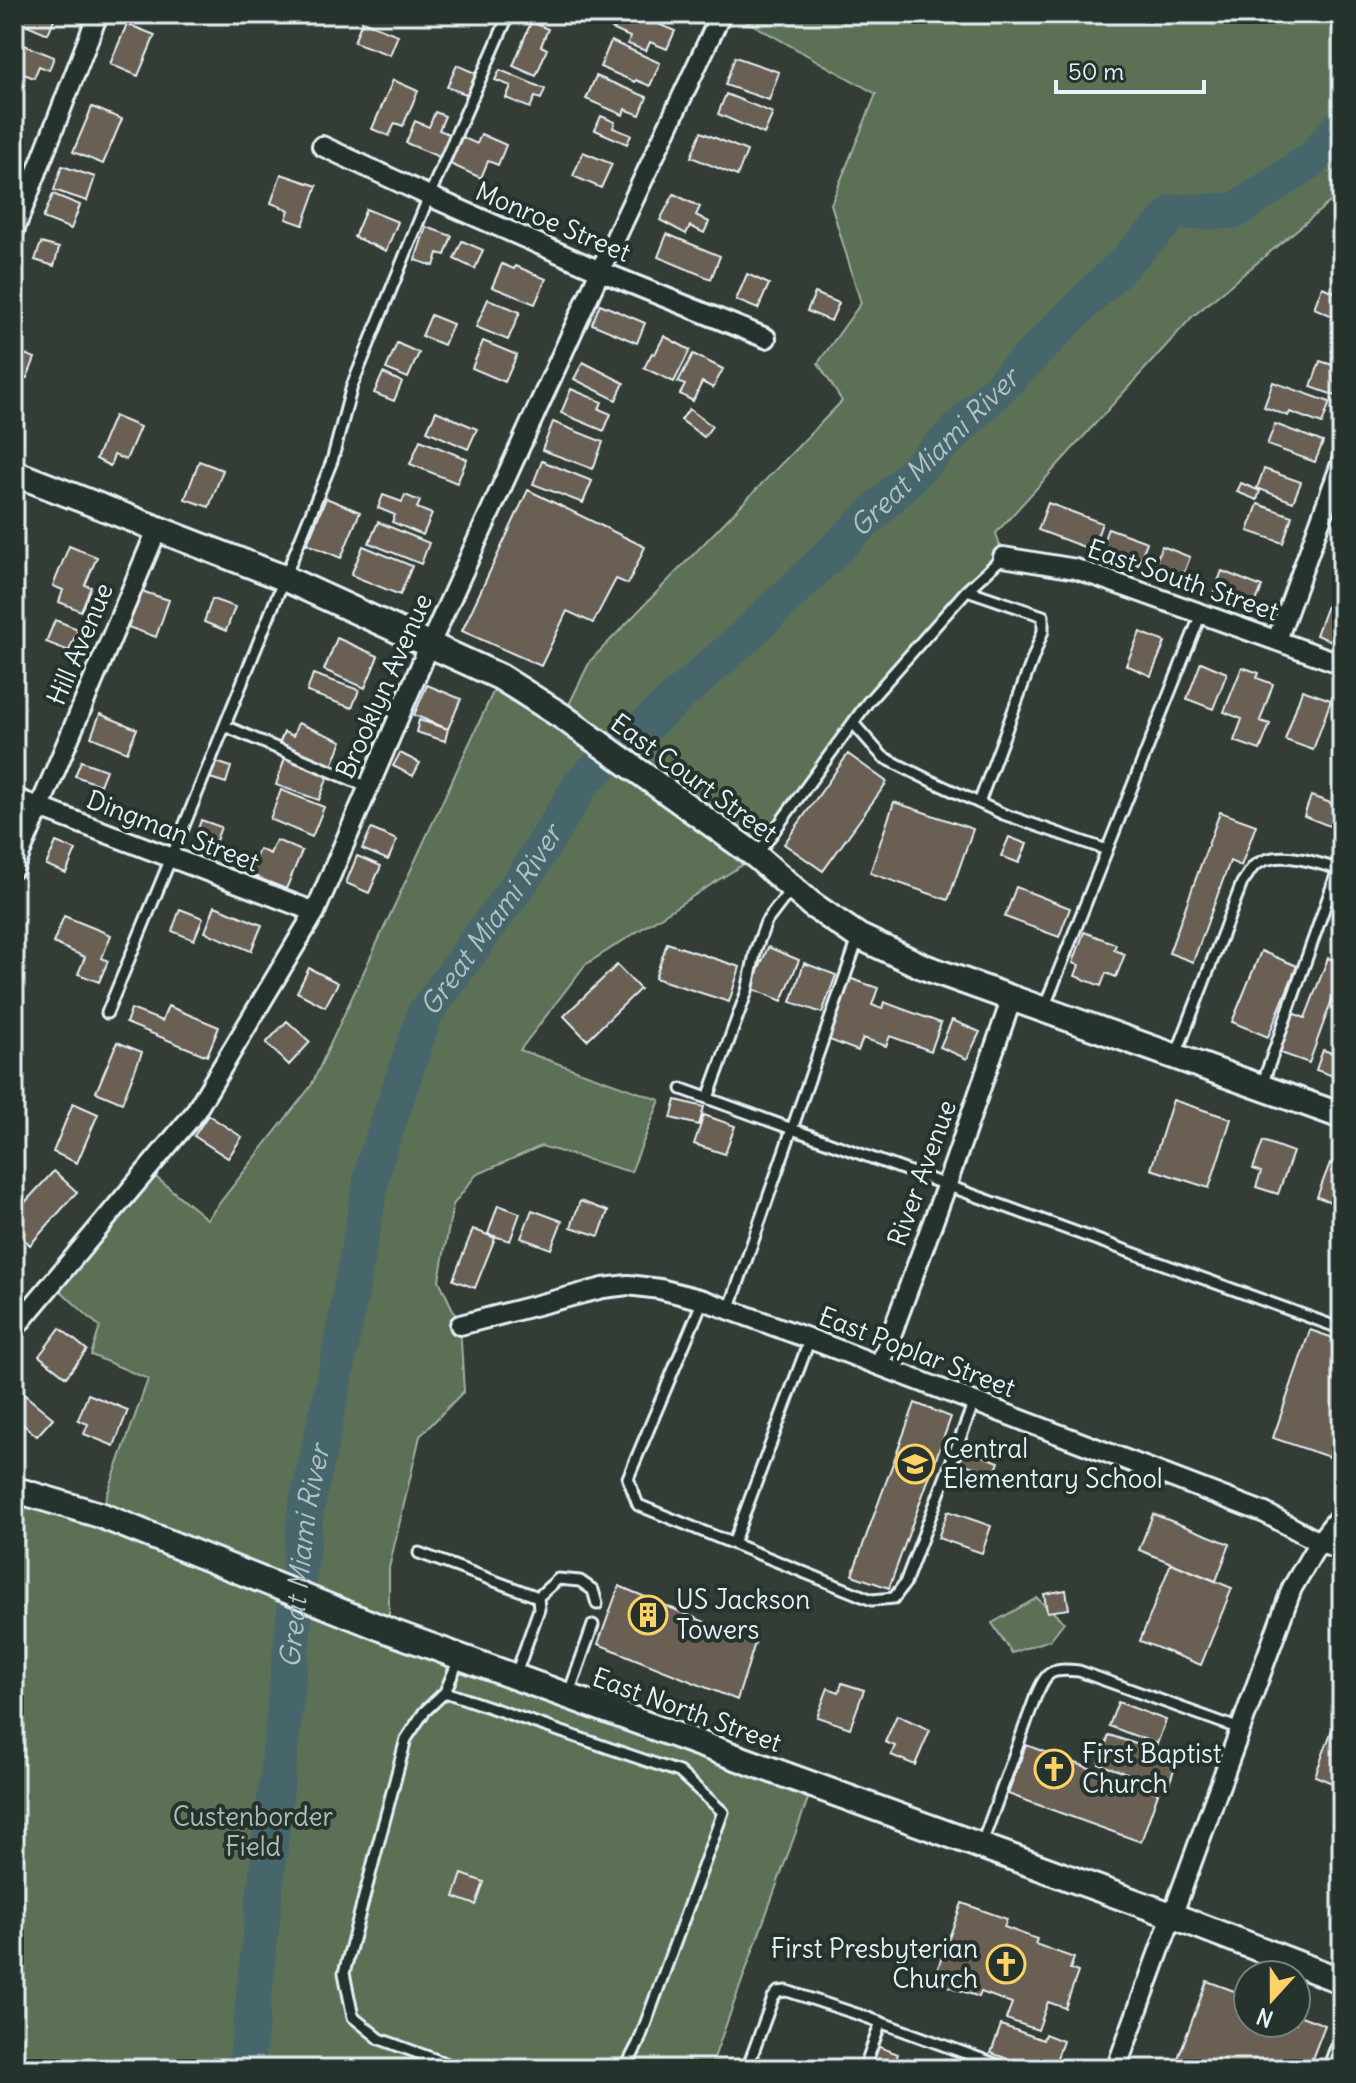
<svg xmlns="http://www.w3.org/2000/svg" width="1356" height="2083" font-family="Delius,sans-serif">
  <rect width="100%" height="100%" fill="#333c35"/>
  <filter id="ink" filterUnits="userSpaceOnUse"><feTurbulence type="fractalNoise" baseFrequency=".0125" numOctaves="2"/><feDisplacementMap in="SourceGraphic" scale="16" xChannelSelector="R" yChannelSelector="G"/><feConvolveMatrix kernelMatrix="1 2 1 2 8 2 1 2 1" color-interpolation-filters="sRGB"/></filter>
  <g filter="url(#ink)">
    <path fill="#5b7054" stroke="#a2b0a6" stroke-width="2" d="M734 14H1342V192L1192 317 996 533 1003 557 868 702 756 856 585 965 520 1050 660 1100 631 1172 541 1146 476 1175 453 1205 439 1280 460 1325 464 1391 420 1436 389 1568V1631L813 1785 710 2069H14V1492L100 1515 148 1379 91 1355 100 1327 52 1283 147 1170 207 1219 311 1086 500 677 563 717 590 661 842 401 818 363 861 303 831 204 876 94Z
      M1037 1598 1064 1622 1050 1640 1012 1653 992 1623Z"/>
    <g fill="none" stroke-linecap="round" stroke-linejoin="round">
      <path stroke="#46666c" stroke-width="36" id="s1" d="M246 2069 306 1509 337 1367 374 1165 425 1013 526 874 583 781 748 634 901 486 1175 212 1235 211 1310 161 1342 125"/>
    </g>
    <path fill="#695f53" stroke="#e8f1f8" stroke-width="2" d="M23 14H48L55 17 48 34 20 22Z
      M618 14H635L675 31 667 49 650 42 646 51 628 44 630 37 612 29Z
      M362 21 398 35 390 55 354 42Z
      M531 22 548 29 541 46 547 49 536 76 513 66Z
      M127 24 155 35 138 76 110 64Z
      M611 41 660 63 650 86 636 80 635 82 600 67Z
      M17 42 54 57 49 70 39 66 34 78 14 70V49Z
      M735 57 779 72 769 100 725 85Z
      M457 65 477 74 468 95 447 87Z
      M500 70 545 89 541 99 535 97 530 108 506 98 511 86 495 80Z
      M596 76 647 97 640 115 625 109 623 115 586 99Z
      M393 80 418 91 403 126 395 123 389 136 372 129Z
      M726 94 773 113 764 134 718 114Z
      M92 107 122 119 103 164 73 152Z
      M435 112 445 116 439 130 454 136 444 159 406 143 415 121 429 127Z
      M601 116 615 122 613 128 631 135 627 144 595 130Z
      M701 132 747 151 737 176 691 157Z
      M481 134 506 145 498 165 488 161 481 178 450 164 462 137 477 144Z
      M583 152 612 164 601 188 573 176Z
      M62 166 95 177 87 201 54 190Z
      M281 174 317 186 303 225 286 219 289 210 271 203Z
      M53 194 80 205 71 229 43 218Z
      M674 194 700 207 696 215 709 222 704 233 690 226 686 234 660 220Z
      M366 209 398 222 386 251 354 237Z
      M426 227 452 236 445 255 438 253 434 266 415 260Z
      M667 234 720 256 711 279 658 257Z
      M462 241 483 250 475 269 454 259Z
      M41 243 59 248 54 266 35 260Z
      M502 264 514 269 516 266 546 279 535 304 492 287Z
      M747 274 769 284 758 309 736 300Z
      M1322 287 1342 295V320L1314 308Z
      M815 293 839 303 831 321 807 311Z
      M488 299 520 312 508 340 476 327Z
      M600 304 645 323 637 343 592 324Z
      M431 315 453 324 444 345 422 336Z
      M664 336 690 350 674 382 644 368 652 353 655 354Z
      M483 341 517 355 505 382 472 368Z
      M397 343 419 353 408 378 386 369Z
      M14 350 35 358 27 378 14 373Z
      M693 354 723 369 713 388 702 382 693 401 680 394 685 385 678 382Z
      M1320 361 1342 368V398L1311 387Z
      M583 362 624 383 616 400 574 379Z
      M383 373 402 382 394 401 374 393Z
      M1273 382 1330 402 1322 424 1290 412 1288 416 1264 407Z
      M571 389 602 402 599 409 611 414 604 431 561 413Z
      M689 409 712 426 704 437 681 420Z
      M436 411 477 429 468 449 427 431Z
      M114 416 140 427 126 460 114 455 110 466 96 459Z
      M553 422 603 442 593 469 542 450Z
      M1275 424 1323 442 1315 462 1267 445Z
      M420 440 467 459 457 483 410 464Z
      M199 461 223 470 209 507 185 499Z
      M542 461 592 481 583 503 533 484Z
      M1264 469 1301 482 1293 502 1257 488Z
      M1241 483 1260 491 1257 500 1237 492Z
      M528 490 645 547 628 584 616 579 593 623 567 611 541 666 462 631Z
      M383 495 402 502 405 495 420 501 417 508 432 514 423 535 392 522 395 515 378 508Z
      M326 498 360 512 341 558 307 544Z
      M1048 503 1102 523 1092 550 1038 530Z
      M1258 504 1292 516 1283 543 1248 531Z
      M378 522 429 543 421 564 369 543Z
      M1108 528 1147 542 1138 565 1100 551Z
      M69 546 97 557 85 585 91 587 81 611 59 602 63 590 53 586Z
      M363 546 412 566 400 595 351 575Z
      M1162 546 1190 557 1180 583 1152 572Z
      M1222 571 1262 587 1253 609 1235 602 1233 606 1212 597Z
      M1337 576 1342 578V603L1330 599Z
      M141 591 169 600 156 637 128 627Z
      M212 599 235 607 226 631 204 622Z
      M1328 603 1342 609V645L1316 635Z
      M55 620 78 629 69 651 46 642Z
      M1140 632 1165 642 1151 676 1126 665Z
      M337 638 378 656 365 688 324 670Z
      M1201 662 1227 673 1213 709 1187 699Z
      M1242 667 1259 673 1257 678 1273 684 1260 721 1270 724 1260 750 1234 741 1242 719 1224 712Z
      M313 674 359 690 352 708 307 692Z
      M427 685 461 699 448 729 414 715Z
      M1302 690 1331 700 1313 750 1285 740Z
      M100 714 137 729 127 752 91 737Z
      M419 720 448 729 445 741 416 732Z
      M298 723 342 741 332 766 279 744 284 732 293 736Z
      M400 753 420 763 413 776 393 766Z
      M848 754 887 782 823 871 784 844Z
      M285 758 329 774 319 800 276 785Z
      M81 761 106 770 100 785 75 776Z
      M213 761 231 767 226 783 207 777Z
      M281 790 324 807 312 837 270 819Z
      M1311 796 1342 807V815L1337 829 1304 816Z
      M894 802 973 829 948 900 870 873Z
      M1220 812 1256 825 1241 866 1230 861 1193 962 1169 953Z
      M201 820 221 827 210 857 191 851Z
      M371 829 397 840 388 860 362 849Z
      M1009 837 1027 844 1019 863 1001 856Z
      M276 840 302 851 286 889 249 874 259 849 270 854Z
      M56 842 76 850 66 873 46 865Z
      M357 856 381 866 369 893 346 883Z
      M1016 887 1070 908 1059 937 1005 917Z
      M215 906 262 925 251 951 205 932Z
      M180 909 203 918 194 940 172 931Z
      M64 916 111 935 102 958 108 961 99 982 78 974 85 957 53 943Z
      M1084 932 1116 944 1114 950 1125 954 1116 977 1106 973 1101 986 1075 976 1079 965 1073 963Z
      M667 943 740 967 729 1002 655 978Z
      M768 947 799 960 782 1001 751 988Z
      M1261 951 1297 966 1268 1037 1232 1022Z
      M1328 958 1342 963V972L1309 1063 1275 1051 1290 1012 1305 1018Z
      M804 963 836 975 822 1013 791 1002Z
      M617 965 640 989 587 1040 564 1016Z
      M309 968 338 983 325 1007 297 992Z
      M849 978 878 988 872 1005 882 1009 884 1002 941 1023 931 1051 890 1036 886 1046 863 1038 858 1051 827 1039Z
      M168 1006 219 1027 207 1056 126 1023 131 1009 162 1021Z
      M952 1020 980 1032 967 1059 940 1047Z
      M287 1021 310 1042 289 1065 266 1043Z
      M117 1042 142 1052 122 1103 96 1092Z
      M1323 1050 1342 1056V1079L1316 1070Z
      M676 1100 704 1107 699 1125 671 1118Z
      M1173 1100 1231 1119 1209 1188 1151 1169Z
      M73 1103 98 1114 77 1163 53 1152Z
      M208 1115 242 1137 228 1158 194 1136Z
      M704 1115 735 1126 725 1154 694 1144Z
      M1263 1141 1293 1152 1278 1194 1256 1187 1261 1172 1253 1169Z
      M1330 1163 1342 1168V1206L1317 1197Z
      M54 1171 77 1192 30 1245 14 1230V1214Z
      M580 1201 608 1211 599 1236 571 1227Z
      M498 1205 520 1213 510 1241 488 1234Z
      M532 1210 562 1221 551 1249 521 1238Z
      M473 1229 495 1238 475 1288 453 1280Z
      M60 1328 87 1350 66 1377 39 1356Z
      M1310 1330 1342 1341V1419L1329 1457 1273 1438Z
      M14 1386 53 1418 37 1436 14 1417Z
      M88 1394 128 1410 114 1446 84 1434 88 1424 78 1420Z
      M915 1403 951 1417 889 1588 852 1575Z
      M964 1449 999 1462 994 1475 960 1462Z
      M948 1511 991 1526 982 1553 938 1538Z
      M1153 1514 1230 1544 1216 1581 1139 1550Z
      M1171 1563 1232 1588 1201 1665 1140 1641Z
      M619 1586 755 1643 737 1700 598 1644Z
      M1066 1590 1069 1609 1047 1612 1044 1594Z
      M842 1683 864 1690 850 1728 817 1717 828 1688 839 1692Z
      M1118 1702 1166 1720 1157 1744 1109 1726Z
      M897 1715 930 1730 915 1765 891 1755 895 1746 885 1742Z
      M1333 1727 1342 1731V1787L1315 1776Z
      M1109 1735 1178 1758 1168 1787 1099 1764Z
      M1026 1745 1158 1793 1141 1842 1008 1794Z
      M462 1874 484 1882 476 1905 454 1897Z
      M962 1903 1007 1919 1004 1927 1037 1939 1035 1944 1074 1958 1070 1969 1078 1972 1065 2008 1048 2002 1038 2030 1006 2019 1012 2003 981 1992 979 1997 933 1981Z
      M1207 1981 1248 1996V2023H1296V2014L1325 2025 1308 2069H1174Z
      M1001 2025 1043 2040 1045 2034 1063 2041 1053 2069H1037L991 2053Z
      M877 2046 898 2054 892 2069H868Z
      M908 2058 932 2067 931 2069H904Z"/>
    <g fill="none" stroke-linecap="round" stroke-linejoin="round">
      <g stroke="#e8f1f8" stroke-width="15">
        <path id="lane" d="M967 590 1043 616V631L979 803
          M853 723 883 757 927 779 1003 814 1107 850
          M225 726 368 787
          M756 856 868 702 967 590 1003 557
          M1044 1008 1201 614
          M107 1013 171 858 332 461 352 386 429 196 509 14
          M1176 1055 1242 883C1246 878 1250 870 1254 866 1278 848 1313 862 1338 869
          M1262 1085 1342 858
          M682 1089 1342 1329
          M708 1098 747 991 756 949 766 922 792 888
          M703 1300 628 1478 638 1505 872 1600 894 1598 905 1583 974 1402
          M729 1310 858 939
          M733 1544 810 1339
          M419 1553 538 1597 539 1609 516 1674
          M538 1597 558 1579 580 1581 593 1590 597 1604
          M460 1657 445 1692 679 1772 723 1812 638 2044 625 2069
          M445 1692 424 1712 406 1739 344 1973 353 2017 380 2039 461 2069
          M569 1693 593 1625
          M982 1843 1035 1698C1047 1671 1049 1668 1079 1671L1240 1729
          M747 2069 773 1998 778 1992 787 1991 863 2016 1009 2069
          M864 2069 881 2022
          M1328 2069 1342 2030"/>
      </g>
      <g stroke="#e8f1f8" stroke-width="24">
        <path id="street" d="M322 146 429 196 600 271 766 338
          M14 231 98 14
          M1003 557 1076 569 1342 664
          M1277 640 1342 461
          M14 798 315 912
          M14 868 157 530
          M460 1325 603 1288 628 1285 660 1289 703 1300 810 1339 1265 1513 1319 1542 1342 1551
          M14 1329 194 1114 315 912 430 644 600 271 721 14
          M880 1365 947 1184 1012 998
          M1116 2069 1292 1588 1319 1542 1342 1513"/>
      </g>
      <g stroke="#e8f1f8" stroke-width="30">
        <path id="secondary" d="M14 473 284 578 500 677 563 717 756 856 811 904 858 936 924 967 1342 1116
          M14 1492H23L100 1515 389 1631 1171 1915 1342 1981"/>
      </g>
      <use href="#lane" stroke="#26332d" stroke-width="9"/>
      <use href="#street" stroke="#26332d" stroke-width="18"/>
      <use href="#secondary" stroke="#26332d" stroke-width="24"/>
    </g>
  </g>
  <defs>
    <g id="school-ring" transform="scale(2)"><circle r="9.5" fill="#26332d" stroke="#ffd166" stroke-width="1.5"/><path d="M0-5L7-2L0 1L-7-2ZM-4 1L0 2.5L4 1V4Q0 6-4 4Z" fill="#ffd166"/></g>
    <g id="building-ring" transform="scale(2)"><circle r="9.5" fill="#26332d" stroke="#ffd166" stroke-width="1.5"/><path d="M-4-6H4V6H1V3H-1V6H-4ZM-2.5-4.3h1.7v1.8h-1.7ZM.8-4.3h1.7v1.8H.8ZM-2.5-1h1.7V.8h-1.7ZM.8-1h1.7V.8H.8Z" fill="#ffd166"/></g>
    <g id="church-ring" transform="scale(2)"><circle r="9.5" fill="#26332d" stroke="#ffd166" stroke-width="1.5"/><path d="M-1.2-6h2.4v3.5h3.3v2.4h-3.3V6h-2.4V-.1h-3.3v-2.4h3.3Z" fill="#ffd166"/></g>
  </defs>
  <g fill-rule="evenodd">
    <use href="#school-ring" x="915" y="1464"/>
    <use href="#building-ring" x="648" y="1615"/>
    <use href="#church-ring" x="1054" y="1769"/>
    <use href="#church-ring" x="1006" y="1964"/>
  </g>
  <g text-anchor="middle" stroke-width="8" stroke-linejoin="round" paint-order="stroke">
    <g font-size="26" fill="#e8f1f8" stroke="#26332d">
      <text transform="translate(553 222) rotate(23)" y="9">Monroe Street</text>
      <text transform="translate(1183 580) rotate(19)" y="9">East South Street</text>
      <text transform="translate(80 644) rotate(-67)" y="9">Hill Avenue</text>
      <text transform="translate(384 686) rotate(-66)" y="9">Brooklyn Avenue</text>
      <text transform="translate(694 778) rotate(36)" y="9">East Court Street</text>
      <text transform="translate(173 831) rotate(21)" y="9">Dingman Street</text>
      <text transform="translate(922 1173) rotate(-70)" y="9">River Avenue</text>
      <text transform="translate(917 1352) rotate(21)" y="9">East Poplar Street</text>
      <text transform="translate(687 1710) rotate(20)" y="9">East North Street</text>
    </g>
    <g font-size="26" fill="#e8f1f8" stroke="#26332d" text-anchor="start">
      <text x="943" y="1458">Central<tspan x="943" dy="30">Elementary School</tspan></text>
      <text x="676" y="1609">US Jackson<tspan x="676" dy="30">Towers</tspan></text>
      <text x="1082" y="1763">First Baptist<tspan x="1082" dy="30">Church</tspan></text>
      <text x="978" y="1958" text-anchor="end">First Presbyterian<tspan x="978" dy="30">Church</tspan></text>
    </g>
    <g font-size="26" fill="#b0bdb6" stroke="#26332d">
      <text x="253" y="1826">Custenborder<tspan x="253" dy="30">Field</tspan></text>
    </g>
    <g font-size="28" font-style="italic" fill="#afc0c7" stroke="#26332d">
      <text dy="10" stroke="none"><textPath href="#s1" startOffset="1836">Great Miami River</textPath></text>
      <text dy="10" stroke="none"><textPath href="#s1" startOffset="1188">Great Miami River</textPath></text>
      <text dy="10" stroke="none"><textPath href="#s1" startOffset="516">Great Miami River</textPath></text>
    </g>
  </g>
  <rect width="1356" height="2083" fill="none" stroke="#26332d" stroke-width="48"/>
  <rect x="24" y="24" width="1308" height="2035" fill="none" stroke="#e8f1f8" stroke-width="3" filter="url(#ink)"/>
  <g transform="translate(1272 1999) rotate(201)"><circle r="38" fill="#26332d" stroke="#747f7e" stroke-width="2"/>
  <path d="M0-6L14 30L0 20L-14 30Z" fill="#ffd166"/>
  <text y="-12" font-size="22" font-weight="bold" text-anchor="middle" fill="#e8f1f8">N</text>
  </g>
  <path d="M1056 80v12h148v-12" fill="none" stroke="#e8f1f8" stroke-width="4"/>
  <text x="1068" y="80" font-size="24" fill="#e8f1f8" stroke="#26332d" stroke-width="6" paint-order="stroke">50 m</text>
</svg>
